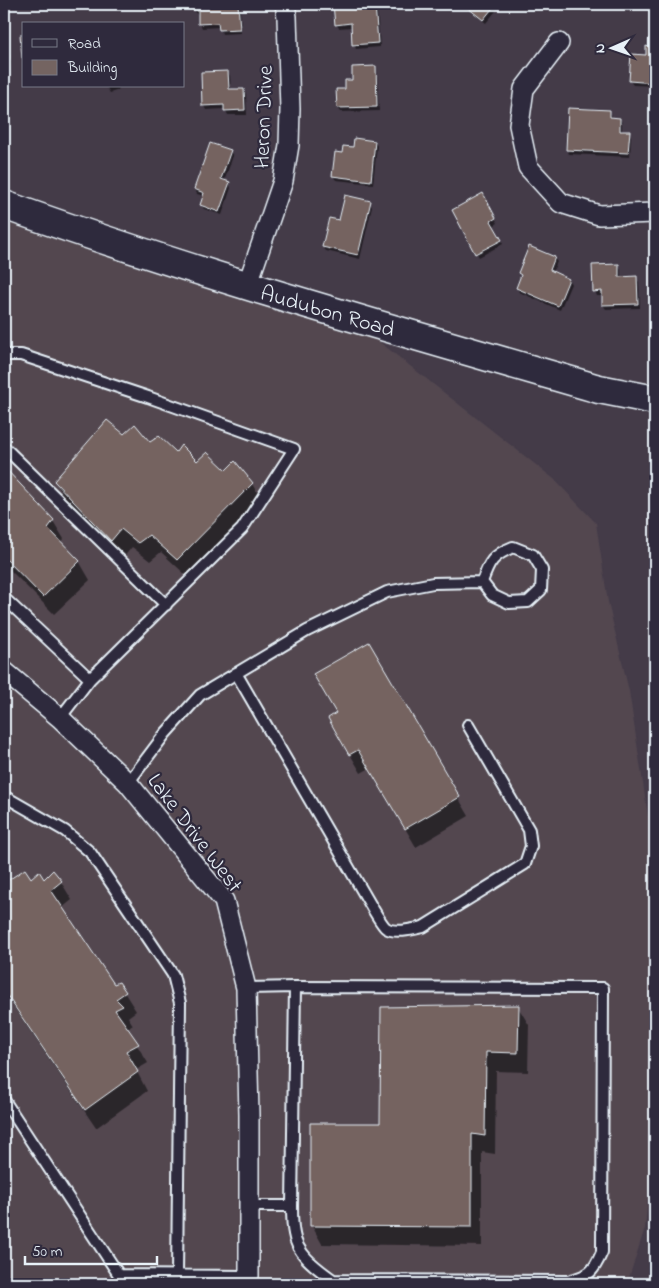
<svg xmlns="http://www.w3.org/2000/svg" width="659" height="1288" font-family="'Indie Flower',sans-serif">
  <rect width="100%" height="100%" fill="#443b48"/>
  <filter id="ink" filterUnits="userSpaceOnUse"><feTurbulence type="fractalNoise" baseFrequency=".02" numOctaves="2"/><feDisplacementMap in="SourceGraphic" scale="10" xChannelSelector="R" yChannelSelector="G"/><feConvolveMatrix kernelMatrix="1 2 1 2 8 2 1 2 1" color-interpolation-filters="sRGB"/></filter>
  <g filter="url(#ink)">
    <path fill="#524750" d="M4 205 344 314 554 479 596 523 608 602 629 691 648 816 650 926 655 1007V1127L645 1228 627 1284H4Z"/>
    <path fill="#0007" d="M194 4H238L240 7 241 33 222 34 220 27 202 28 200 23 199 14H197L194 10Z
      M335 4H353L354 6 374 5 377 9 380 47 356 49 354 44 352 27 339 28 336 24Z
      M462 4H499L500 6 486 23Z
      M651 39 655 40V86L633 85 630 81 647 57 650 48Z
      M4 56H8L11 61 9 78H4Z
      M375 68 377 72 379 111 341 112 338 108 346 90 354 81Z
      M228 72 230 76 231 91 244 90 246 94 247 115H228L225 109 206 110 204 106Z
      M106 86H118L119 90 110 93Z
      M609 111 612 116V118L620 119 622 123V132H629L631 137 630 157 569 154 567 149Z
      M375 142 377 146 373 184 336 180 333 176 343 154Z
      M230 151 233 156 224 182 229 183 231 188 222 215 204 209 201 205 204 196 197 194 195 189Z
      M482 195 498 223 493 226 503 244 479 257 453 210Z
      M370 202 372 207 360 259 326 251 323 247Z
      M554 258 557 262 552 273 569 280 571 284 560 310 519 292 517 288 521 277 519 273Z
      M618 265 621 270V278L636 277 639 282 640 308 606 309 603 305V296H597L595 291Z
      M124 435 150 443 197 463 226 472 235 463 252 484 263 502 188 577 161 552 150 561 132 547 123 558 66 500 55 481Z
      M4 469 53 521 64 539 61 543 79 561 90 580 54 614 4 564Z
      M368 643 469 816 416 847 370 768 361 773 329 718 338 713Z
      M25 871 31 880 44 881 53 872 61 882 72 900 62 908 113 985 119 984 136 1011 128 1017 133 1025 127 1029 148 1063 136 1070 147 1091 96 1128 7 997 4 998V885Z
      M518 1007 529 1025 528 1072 496 1071 495 1154 482 1152V1246L322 1244 312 1226 382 1124Z"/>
    <path fill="#746461" stroke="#e8f1f8" d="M193 4H238L240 29 219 30 218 23 198 24V10H193Z
      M333 4H352V5L375 4 378 43 352 45 351 23 335 25Z
      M463 4H496L483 20Z
      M20 35H24V58H22Z
      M649 38 655 39V83L629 81 631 54 646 55V46L649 47Z
      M4 55H9L7 75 4 74Z
      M376 66 377 107 337 108 336 89H345V80H352V67Z
      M228 71 229 89H244L245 110 224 111V105L202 106 201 72Z
      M568 108 610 110V117L620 118V131H630L628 153 566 150Z
      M354 138 375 141 371 181 332 176 335 152 342 153 343 146 353 147Z
      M210 143 231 150 221 179 230 182 219 212 200 205 204 193 194 189Z
      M483 193 496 218 491 221 502 240 475 254 452 210Z
      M345 195 371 201 358 255 322 247 329 218 339 220Z
      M529 246 555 257 550 270 569 279 558 306 516 288 521 275 518 273Z
      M619 264V277L637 276 638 304 602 305V291L593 292 592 265Z
      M107 420 124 434 135 424 150 442 159 436 176 452 181 445 197 461 207 452 226 470 235 461 253 483 177 560 149 535 138 543 121 529 111 541 54 481Z
      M4 467 54 520 48 528 80 561 43 597 4 557Z
      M369 642 460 797 405 829 358 750 349 755 328 718 336 713 313 674Z
      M25 869 31 878 39 871 44 879 53 870 62 881 51 890 114 984 119 982 126 992 116 999 123 1006 115 1010 139 1044 126 1051 138 1072 85 1110 4 991V883Z
      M519 1005 518 1053 486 1052 485 1136 472 1134V1227L310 1226V1123H380L381 1007Z"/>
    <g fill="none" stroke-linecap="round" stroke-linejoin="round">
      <g stroke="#e8f1f8" stroke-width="14">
        <path id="lane" d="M4 355H21L148 397 294 449 242 529 90 679
          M4 447 166 605
          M513 547 533 555 542 570 541 590 528 602 509 603 492 595 482 582C489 562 493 555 513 547Z
          M4 598 90 679 60 718
          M236 673 370 904C373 909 382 925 386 928 395 934 414 929 423 927L525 864 531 846 529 830 468 725
          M128 783 165 734 200 695 307 631 387 592 433 583 482 582
          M4 796 65 831 90 852 173 975 180 1003 177 1275
          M246 988 295 987 292 1206H249
          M4 1100 119 1275 249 1276
          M292 1206C292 1215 292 1225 294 1234 297 1255 317 1268 333 1280L568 1281C590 1275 593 1273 602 1252L603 988 295 987"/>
      </g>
      <g stroke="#e8f1f8" stroke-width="22">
        <path id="street" d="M559 43 524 89 519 125 528 167 561 203 599 215 655 213
          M247 286 283 181 289 145 290 109 287 17 285 4
          M4 671 60 718 128 783 224 901 246 988 249 1115V1276L247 1284"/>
      </g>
      <g stroke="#e8f1f8" stroke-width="31">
        <path id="secondary" d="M4 205C199 275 399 331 599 389L655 400"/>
      </g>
      <use href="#lane" stroke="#2f2a3d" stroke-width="10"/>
      <use href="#street" stroke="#2f2a3d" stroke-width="19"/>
      <use href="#secondary" stroke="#2f2a3d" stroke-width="28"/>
    </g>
  </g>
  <g text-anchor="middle" stroke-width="4.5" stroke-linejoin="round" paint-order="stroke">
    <g font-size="22" fill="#e8f1f8" stroke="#2f2a3d">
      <text transform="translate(262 117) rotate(-88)" y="8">Heron Drive</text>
      <text transform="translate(328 310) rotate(16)" y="8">Audubon Road</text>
      <text transform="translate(196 832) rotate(53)" y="8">Lake Drive West</text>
    </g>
  </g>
  <rect width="659" height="1288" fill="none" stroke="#2f2a3d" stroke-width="20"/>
  <rect x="10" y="10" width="639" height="1268" fill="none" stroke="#e8f1f8" stroke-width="2" filter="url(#ink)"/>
  <rect x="22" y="22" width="162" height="65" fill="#2f2a3d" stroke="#797a88"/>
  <rect x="32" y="39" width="25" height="8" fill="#2f2a3d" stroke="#797a88"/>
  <text x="68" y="48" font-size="15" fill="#e8f1f8">Road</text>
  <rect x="32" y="60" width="25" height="15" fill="#746461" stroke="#797a88"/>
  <text x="68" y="72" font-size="15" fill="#e8f1f8">Building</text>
  <g transform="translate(612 48) rotate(268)" stroke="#2f2a3d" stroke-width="4" paint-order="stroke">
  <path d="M0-4L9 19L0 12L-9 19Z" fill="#e8f1f8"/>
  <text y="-8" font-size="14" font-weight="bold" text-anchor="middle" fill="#e8f1f8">N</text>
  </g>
  <path d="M25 1256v8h132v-8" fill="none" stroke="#e8f1f8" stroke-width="2.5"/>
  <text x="32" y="1256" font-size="15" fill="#e8f1f8" stroke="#2f2a3d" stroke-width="4" paint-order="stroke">50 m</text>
</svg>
